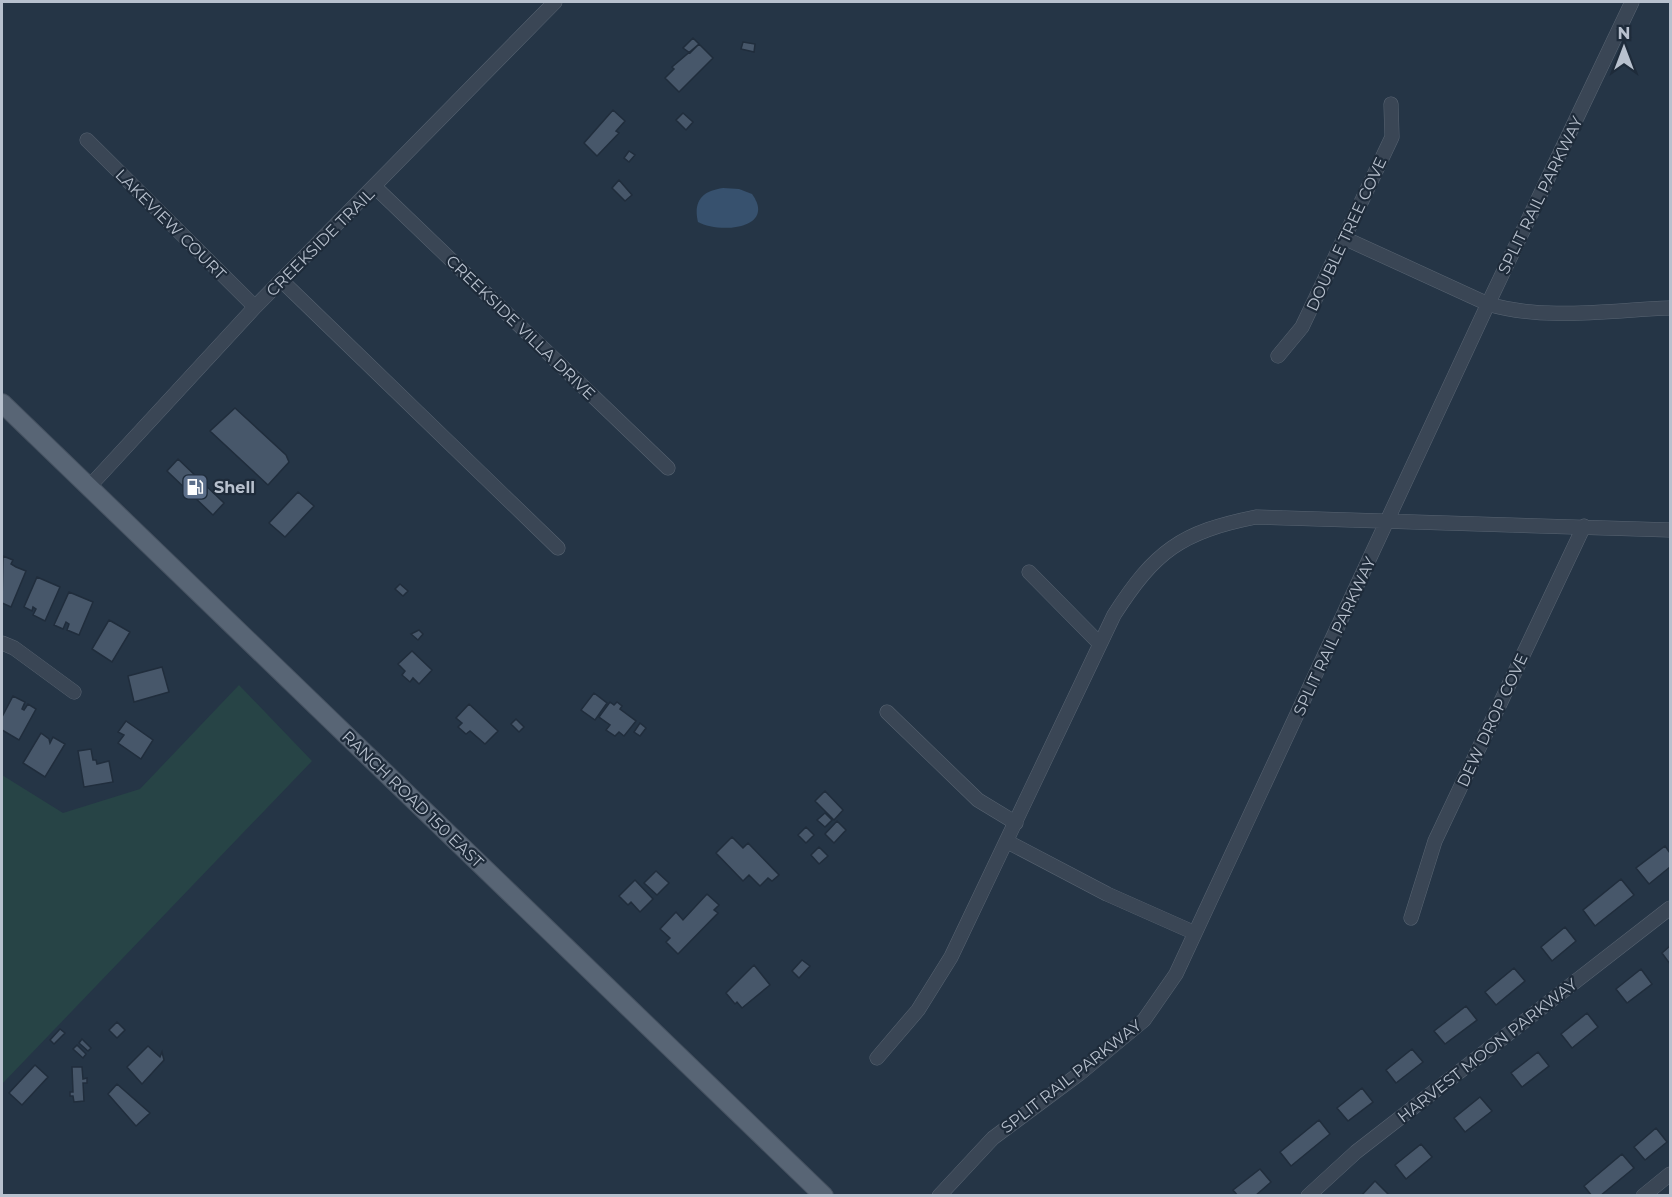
<svg xmlns="http://www.w3.org/2000/svg" width="1672" height="1197" font-family="Montserrat,sans-serif">
  <rect width="100%" height="100%" fill="#253546"/>
  <path fill="#274446" d="M239 685 312 761 2 1084V775L63 813 140 789Z"/>
  <path fill="#37516e" d="M723 188 739 189 752 194C777 229 719 234 698 222 693 201 702 191 723 188Z"/>
  <path fill="#47576a" stroke="#202d3c" stroke-width="1.5" d="M693 38 699 44 690 53 683 48Z
    M743 42 755 44 754 52 741 49Z
    M699 44 713 58 679 92 665 78 674 69 672 67Z
    M613 110 625 121 616 131 619 133 597 156 584 143Z
    M683 113 693 122 686 130 676 120Z
    M629 151 635 155 629 162 624 158Z
    M619 180 632 195 625 201 612 188Z
    M235 408 286 455 289 462 268 485 210 431Z
    M178 459 224 503 213 515 167 471Z
    M298 492 314 506 285 537 269 523Z
    M3 556 13 560 11 564 16 567 26 571 11 607 2 603Z
    M37 577 60 587 45 621 33 615 36 609 33 607 32 611 24 607Z
    M400 584 408 591 403 596 395 589Z
    M69 592 93 602 79 635 67 630 69 624 66 622 63 629 54 625Z
    M109 620 130 632 112 662 92 649Z
    M419 630 423 634 418 640 411 634Z
    M412 651 432 670 419 684 413 678 410 682 402 675 405 671 398 664Z
    M162 667 169 692 134 702 128 676Z
    M594 693 607 703 595 720 581 710Z
    M13 696 25 702 22 709 24 710 28 704 36 709 19 740 2 730V717Z
    M610 702 614 705 617 702 622 706 620 709 636 721 624 736 619 732 615 736 606 730 610 725 599 717Z
    M469 704 498 731 485 744 470 731 466 734 458 727 462 723 456 718Z
    M516 719 524 727 519 732 511 724Z
    M126 721 153 740 141 759 118 743 124 735 118 732Z
    M640 723 646 728 640 736 634 732Z
    M41 733 49 739 50 743 53 737 65 744 45 777 23 763Z
    M91 749 93 760H96L97 764 109 761 113 782 84 787 78 751Z
    M825 791 843 810 834 820 815 801Z
    M825 813 832 820 825 827 817 820Z
    M837 821 846 830 834 843 825 834Z
    M806 827 814 835 806 843 798 835Z
    M732 837 743 848 748 843 779 875 772 881 768 878 760 886 749 875 743 881 716 853Z
    M1665 846 1670 853V867L1649 884 1636 868Z
    M819 847 828 856 819 864 811 855Z
    M656 871 669 883 657 895 644 883Z
    M1621 879 1634 895 1595 926 1583 910Z
    M635 880 653 899 640 912 631 902 628 905 619 896Z
    M707 894 719 905 714 910 718 913 678 954 666 942 670 938 660 929 676 912 683 920Z
    M1565 927 1576 941 1552 961 1541 947Z
    M1670 946V964L1662 953Z
    M802 960 810 966 799 978 792 971Z
    M754 965 770 985 742 1008 737 1002 735 1004 726 993Z
    M1514 968 1525 981 1496 1005 1485 992Z
    M1641 969 1652 984 1627 1003 1616 989Z
    M1466 1006 1477 1020 1445 1044 1434 1031Z
    M1587 1013 1598 1027 1572 1048 1561 1034Z
    M117 1022 125 1030 117 1038 109 1030Z
    M60 1029 65 1033 54 1044 50 1040Z
    M82 1039 91 1048 88 1051 79 1043Z
    M77 1045 86 1054 83 1058 73 1049Z
    M148 1046 160 1057 162 1052 164 1060 142 1084 127 1067Z
    M1412 1049 1423 1062 1396 1083 1386 1070Z
    M1538 1052 1549 1066 1522 1087 1511 1073Z
    M35 1065 48 1077 22 1105 9 1093Z
    M72 1067H82L83 1079 87 1078V1083H83L84 1101 74 1102 73 1096H70V1092H73Z
    M117 1084 150 1113 136 1126 108 1094Z
    M1362 1088 1373 1102 1348 1121 1337 1108Z
    M1480 1097 1492 1111 1465 1132 1454 1118Z
    M1319 1120 1330 1134 1291 1166 1280 1152Z
    M1656 1128 1667 1142 1645 1160 1634 1147Z
    M1421 1144 1432 1157 1406 1179 1395 1165Z
    M1622 1154 1634 1168 1600 1196H1592L1584 1186Z
    M1260 1169 1271 1182 1255 1196H1238L1233 1190Z
    M1375 1181 1388 1194 1386 1196H1361Z"/>
  <g fill="none" stroke-linecap="round" stroke-linejoin="round">
    <g stroke="#586472" stroke-width="15">
      <path id="minor" d="M87 140 255 307
        M375 187 668 468
        M1344 238 1488 304C1545 321 1611 310 1670 308
        M282 281 558 548
        M1278 356 1302 327 1392 137 1391 104
        M89 487 255 307 555 2
        M1029 572 1100 644
        M2 643 14 648 74 692
        M887 712 978 800 1016 823
        M1008 842 1107 894 1195 933
        M1411 918 1435 841 1584 526
        M877 1058 918 1010 951 957 1114 615C1155 551 1181 532 1256 517L1670 530
        M939 1196 993 1138 1079 1074 1144 1020 1176 974 1488 304 1632 2
        M1308 1196 1356 1152 1670 908
        M1643 1196 1670 1174"/>
    </g>
    <g stroke="#465261" stroke-width="20">
      <path id="major" d="M2 403 824 1196"/>
    </g>
    <use href="#minor" stroke="#3a4655" stroke-width="14"/>
    <use href="#major" stroke="#586575" stroke-width="18"/>
  </g>
  <defs>
    <g id="fuel-square" transform="scale(1.35)"><rect x="-9" y="-9" width="18" height="18" rx="4" fill="#5c6f8a" stroke="#1e2b3a"/><path d="M-5.5-6h7V0h2V4h1.3V-2.5L3-4.5l.8-.8L6-3V5H2.5V1h-1V6h-7ZM-4.2-4.7v3.2H.2V-4.7Z" fill="#fff"/></g>
  </defs>
  <g fill-rule="evenodd">
    <use href="#fuel-square" x="195" y="487"/>
  </g>
  <g text-anchor="middle" stroke-width="4.5" stroke-linejoin="round" paint-order="stroke">
    <g font-size="16" fill="#b8c1ce" stroke="#1e2b3a">
      <text transform="translate(1540 195) rotate(-64)" y="6">SPLIT RAIL PARKWAY</text>
      <text transform="translate(171 224) rotate(45)" y="6">LAKEVIEW COURT</text>
      <text transform="translate(1346 234) rotate(-65)" y="6">DOUBLE TREE COVE</text>
      <text transform="translate(320 242) rotate(-45)" y="6">CREEKSIDE TRAIL</text>
      <text transform="translate(521 327) rotate(44)" y="6">CREEKSIDE VILLA DRIVE</text>
      <text transform="translate(1334 636) rotate(-65)" y="6">SPLIT RAIL PARKWAY</text>
      <text transform="translate(1492 720) rotate(-65)" y="6">DEW DROP COVE</text>
      <text transform="translate(413 799) rotate(44)" y="6">RANCH ROAD 150 EAST</text>
      <text transform="translate(1487 1050) rotate(-38)" y="6">HARVEST MOON PARKWAY</text>
      <text transform="translate(1071 1076) rotate(-38)" y="6">SPLIT RAIL PARKWAY</text>
    </g>
    <g font-size="16" font-weight="bold" fill="#b8c1ce" stroke="#1e2b3a" text-anchor="start">
      <text x="214" y="493">Shell</text>
    </g>
  </g>
  <rect width="1672" height="1197" fill="none" stroke="#b8c1ce" stroke-width="6"/>
  <g transform="translate(1624 48)" stroke="#1e2b3a" stroke-width="4.5" paint-order="stroke">
  <path d="M0-4.5L10 22L0 15L-10 22Z" fill="#b8c1ce"/>
  <text y="-9" font-size="16" font-weight="bold" text-anchor="middle" fill="#b8c1ce">N</text>
  </g>
</svg>
